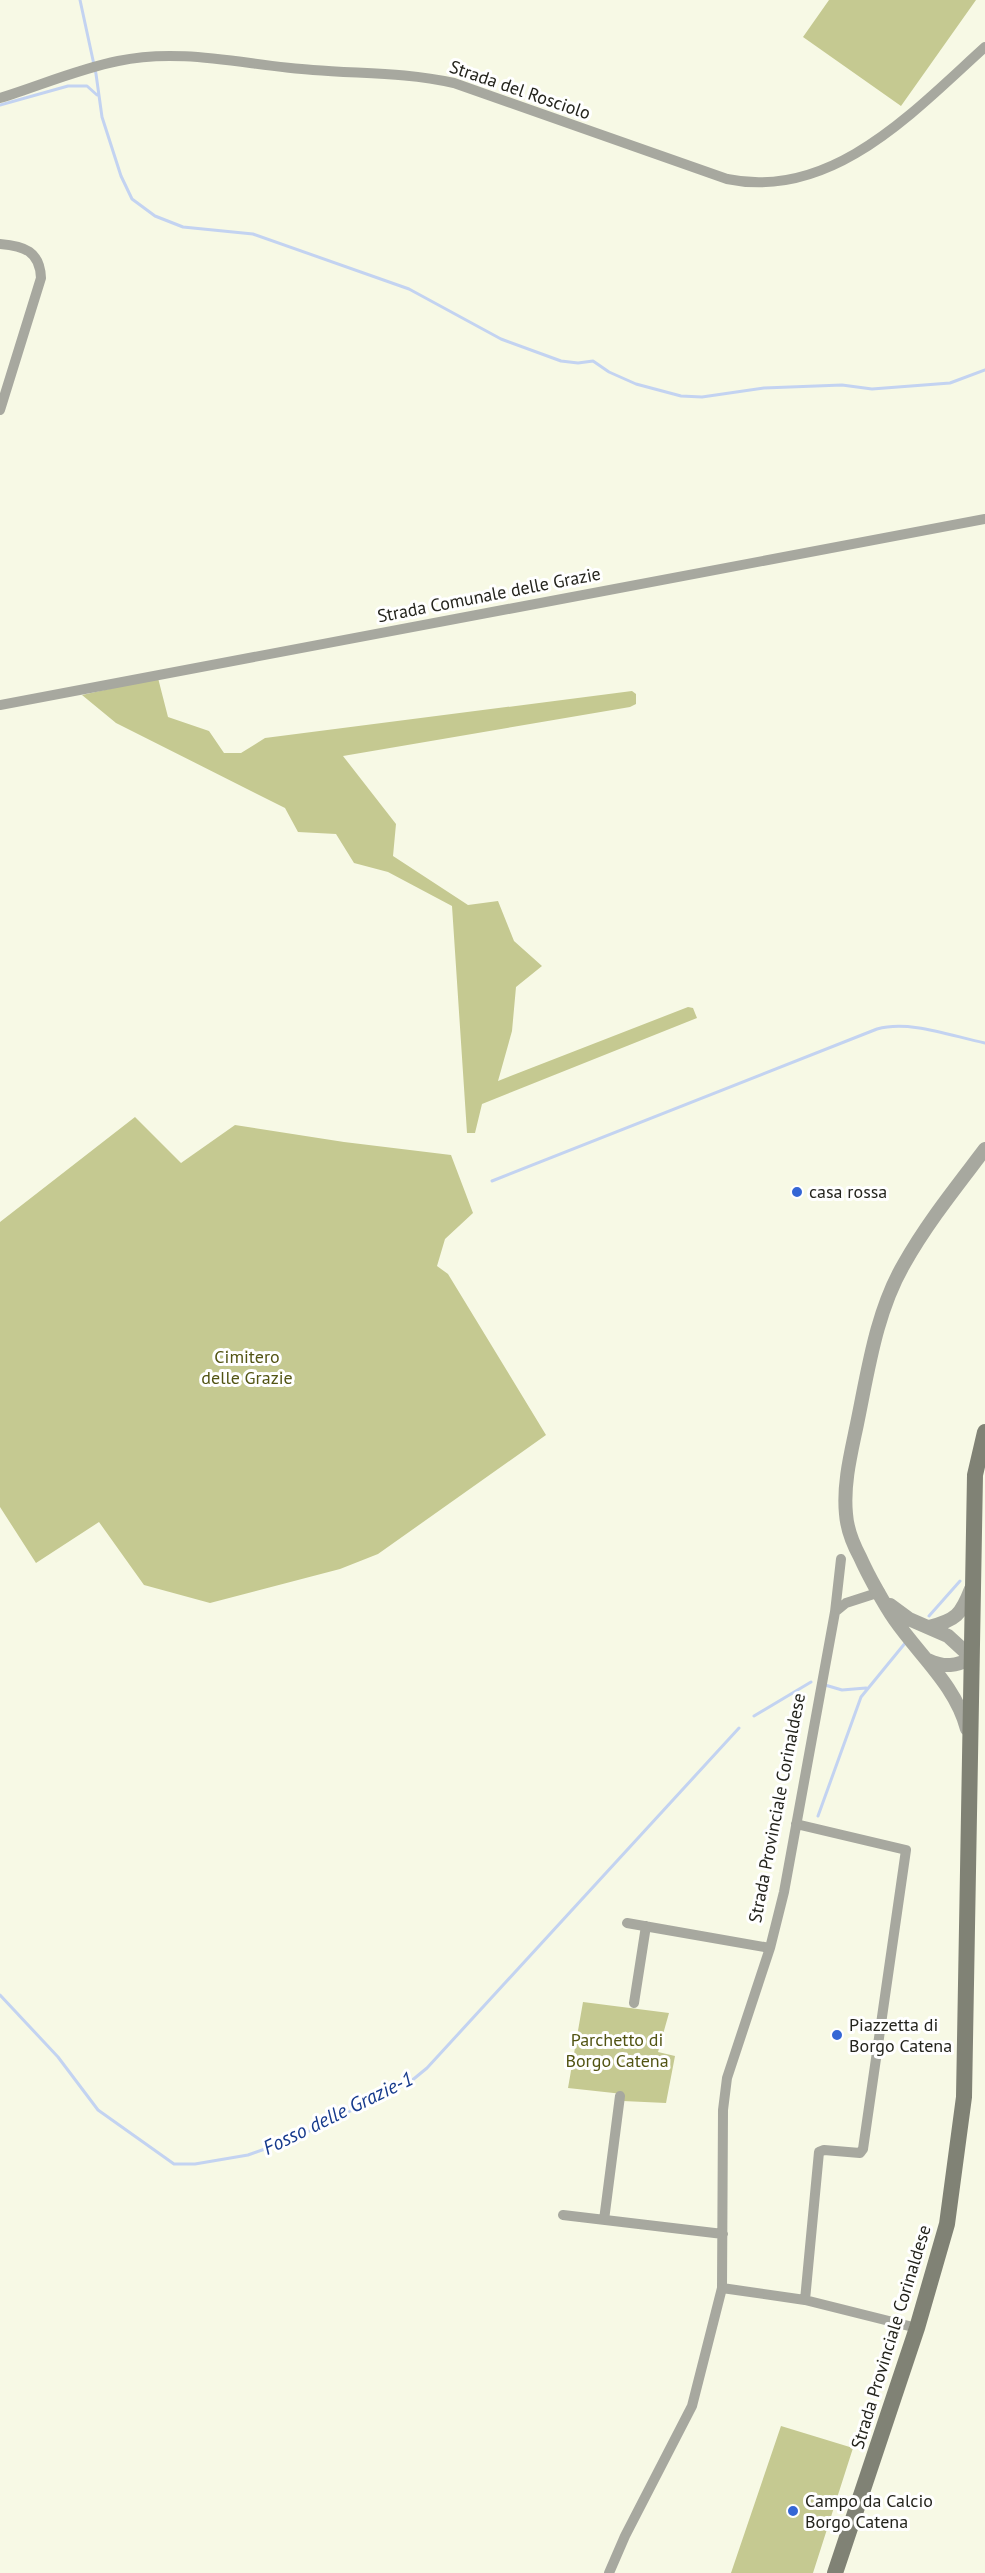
<svg xmlns="http://www.w3.org/2000/svg" width="985" height="2573" font-family="'PT Sans',sans-serif">
  <rect width="100%" height="100%" fill="#f7f9e5"/>
  <path fill="#c5c991" d="M829 0H976L901 106 803 37Z
    M158 678 168 717 209 731 224 753H241L265 738 632 691 636 694V704L630 707 343 756 396 824 393 856 468 905 498 901 514 941 542 966 516 987 512 1031 498 1081 688 1007 693 1008 697 1018 482 1104 475 1133H467L452 906 388 872 354 863 336 834 298 832 285 808 116 723 82 695Z
    M135 1117 181 1163 235 1125 344 1142 451 1155 473 1213 445 1239 437 1266 448 1274 546 1435 378 1554 340 1569 210 1603 144 1585 99 1522 36 1563 0 1507V1222Z
    M583 2002 669 2013 658 2052 675 2056 666 2103 623 2101V2094L568 2088Z
    M781 2426 853 2448 813 2573H731Z"/>
  <g fill="none" stroke-linecap="round" stroke-linejoin="round">
    <path stroke="#c3d3f1" stroke-width="3" d="M80 0 96 74 102 117 121 176 132 199 155 216 183 227 253 234 409 289 501 339 561 361 578 363 593 361 609 372 636 384 681 396 702 397 764 388 842 385 872 389 950 383 985 370
      M0 105 68 86H87L97 95
      M492 1181 877 1029C910 1020 951 1036 985 1043
      M929 1616 960 1581
      M825 1685 842 1690 866 1688
      M754 1716 811 1682
      M818 1816 861 1697 906 1642
      M0 1995 58 2057 98 2110 174 2164H195L248 2155 293 2139 410 2082 427 2068 739 1728"/>
    <path stroke="#a7a89f" stroke-width="10" d="M0 98C39 86 78 69 118 61 183 47 248 66 313 70 363 74 404 72 454 83L727 179C832 201 914 111 985 47
      M0 244C24 246 40 251 41 278L0 410
      M0 705 985 519
      M835 1612 846 1603 880 1592
      M796 1824 906 1850 863 2149 860 2153 824 2150 819 2152 805 2300 917 2328
      M627 1923 770 1948
      M634 2003 646 1926
      M563 2215 723 2234
      M604 2220 620 2096
      M722 2288 805 2300
      M609 2573 625 2536 692 2406 722 2288 723 2110 727 2078 770 1948 784 1892 835 1612 841 1559"/>
    <path stroke="#a7a89f" stroke-width="14" d="M890 1605 909 1619 948 1636 972 1658C956 1666 945 1668 928 1660
      M929 1627C956 1620 961 1615 971 1589
      M967 1729C956 1686 920 1656 895 1620 884 1604 868 1575 860 1557 853 1544 847 1528 846 1514 843 1484 851 1453 857 1424 868 1371 876 1312 904 1264 927 1223 957 1186 985 1149"/>
    <path stroke="#808275" stroke-width="16" d="M835 2573 917 2328 947 2224 964 2097 975 1475 985 1432"/>
  </g>
  <g fill="#3466d5" stroke="#fff" stroke-width="2">
    <circle cx="797" cy="1192" r="6"/>
    <circle cx="837" cy="2035" r="6"/>
    <circle cx="793" cy="2511" r="6"/>
  </g>
  <g text-anchor="middle" stroke-width="6" stroke-linejoin="round" paint-order="stroke">
    <g font-size="18" fill="#24241d" stroke="#fff">
      <text transform="translate(520 90) rotate(19)" y="6">Strada del Rosciolo</text>
      <text transform="translate(489 595) rotate(-11)" y="6">Strada Comunale delle Grazie</text>
      <text transform="translate(777 1808) rotate(-79)" y="6">Strada Provinciale Corinaldese</text>
      <text transform="translate(891 2337) rotate(-73)" y="6">Strada Provinciale Corinaldese</text>
    </g>
    <g font-size="18" fill="#24241d" stroke="#fff" text-anchor="start">
      <text x="809" y="1198">casa rossa</text>
      <text x="849" y="2031">Piazzetta di<tspan x="849" dy="21">Borgo Catena</tspan></text>
      <text x="805" y="2507">Campo da Calcio<tspan x="805" dy="21">Borgo Catena</tspan></text>
    </g>
    <g font-size="18" fill="#525413" stroke="#fff">
      <text x="247" y="1363">Cimitero<tspan x="247" dy="21">delle Grazie</tspan></text>
      <text x="617" y="2046">Parchetto di<tspan x="617" dy="21">Borgo Catena</tspan></text>
    </g>
    <g font-size="20" font-style="italic" fill="#163a8c" stroke="#fff">
      <text transform="translate(338 2113) rotate(-26)" y="7">Fosso delle Grazie-1</text>
    </g>
  </g>
</svg>
